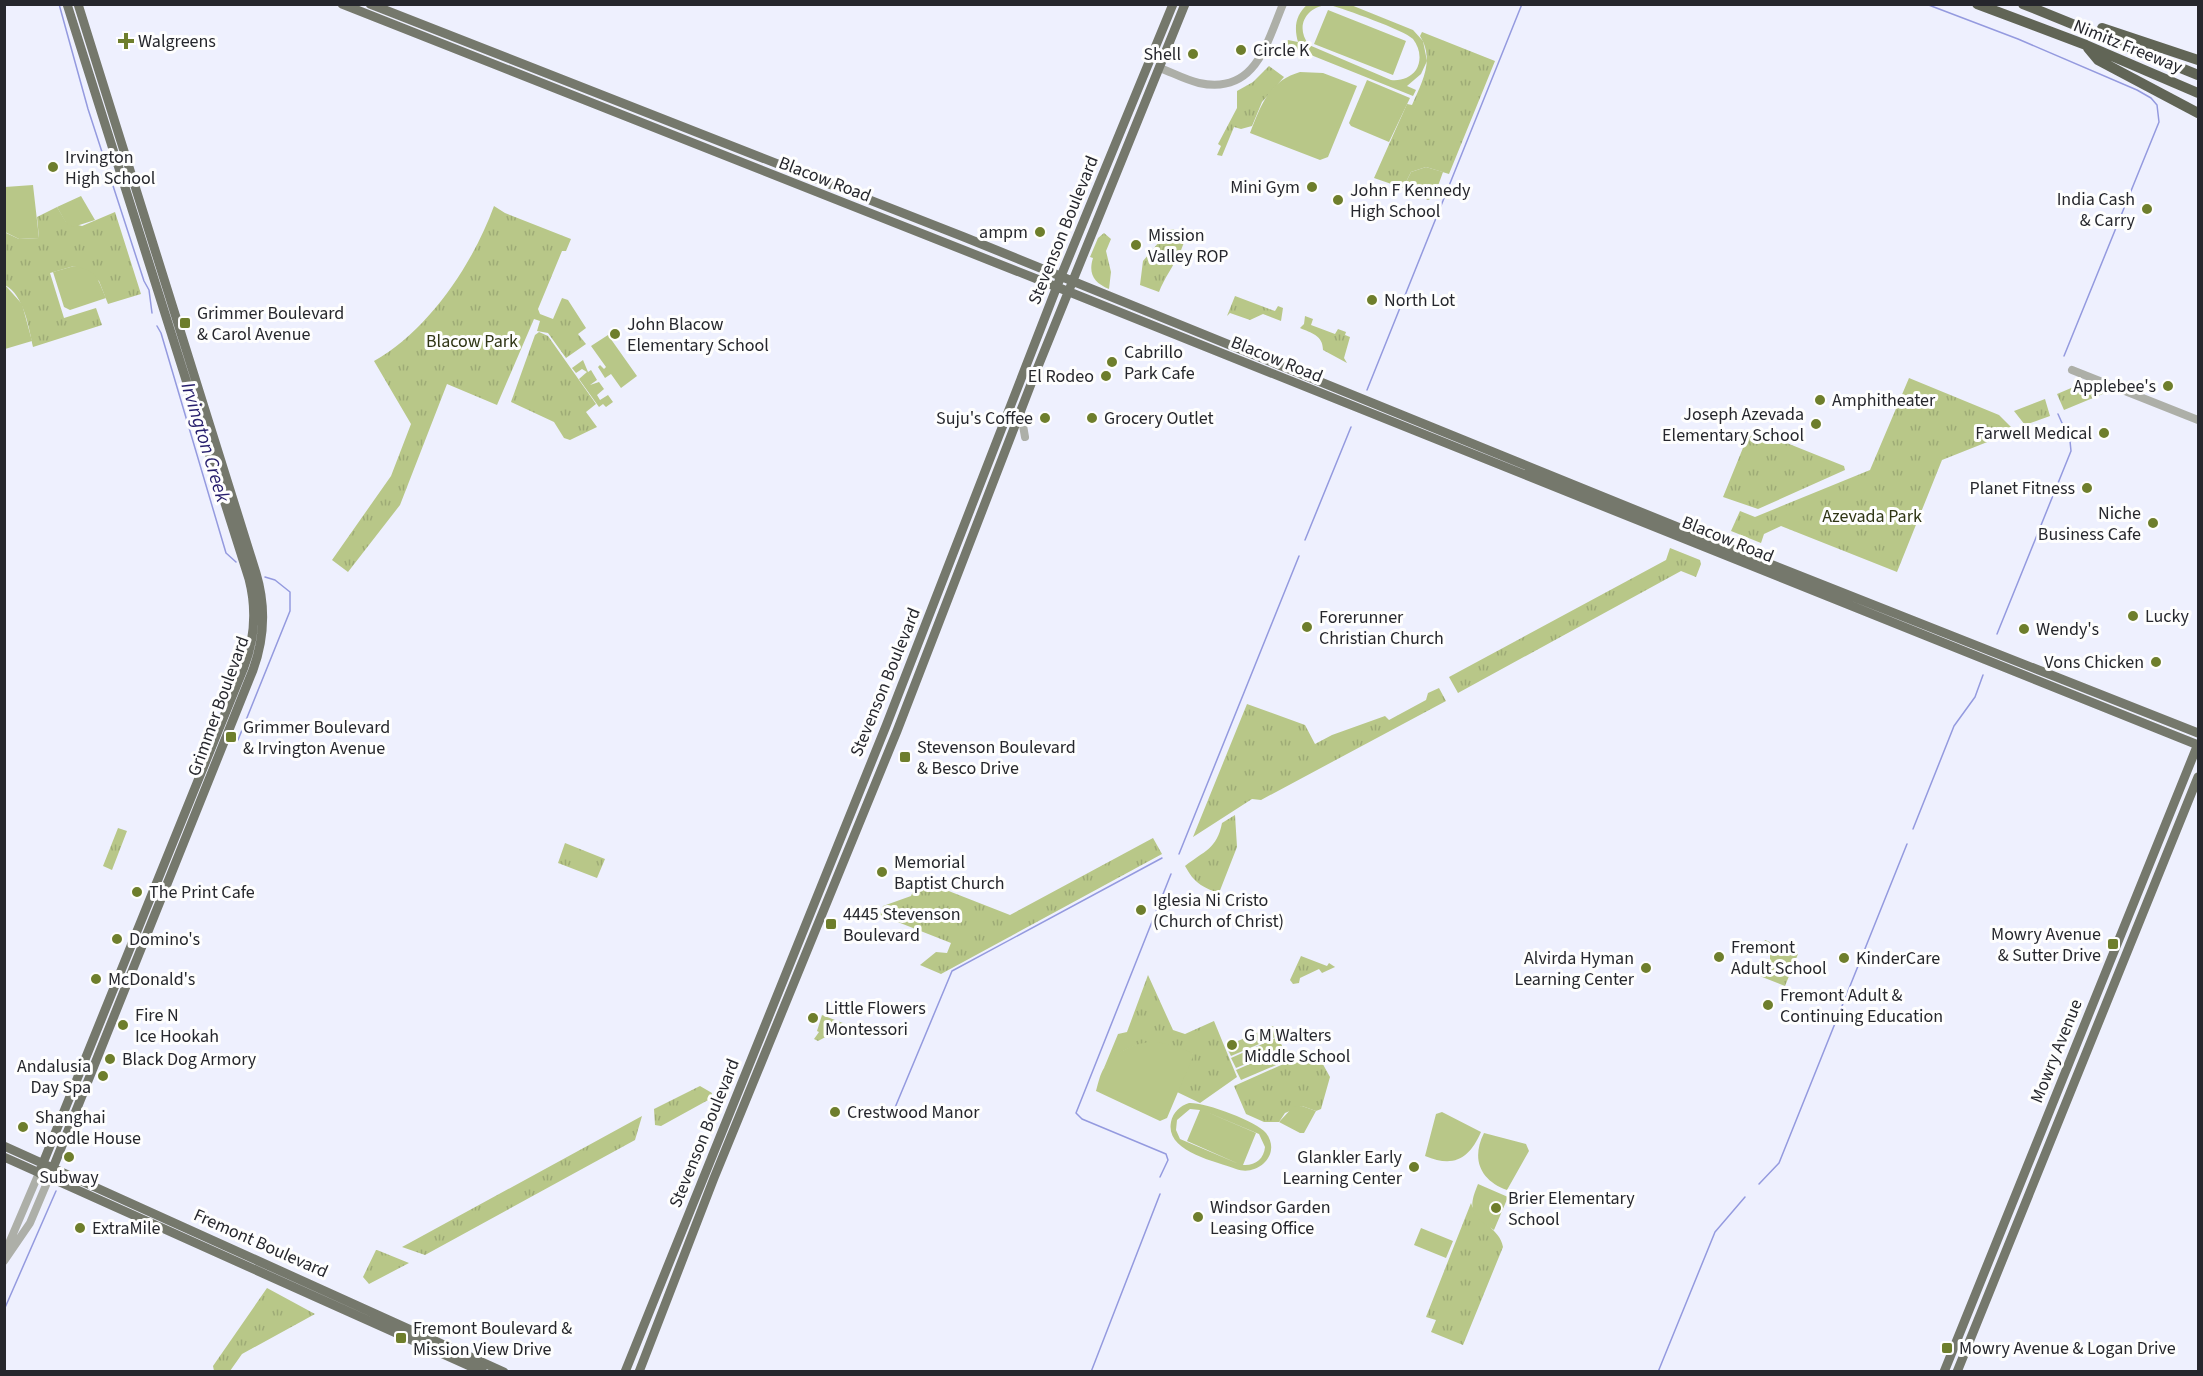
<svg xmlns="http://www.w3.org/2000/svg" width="2203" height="1376" font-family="'Source Sans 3',sans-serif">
  <defs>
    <pattern id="grass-tufts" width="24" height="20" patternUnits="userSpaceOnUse" patternTransform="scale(1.5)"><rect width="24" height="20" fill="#b8c788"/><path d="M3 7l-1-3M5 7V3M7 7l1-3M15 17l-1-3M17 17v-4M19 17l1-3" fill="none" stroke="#9eab76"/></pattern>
  </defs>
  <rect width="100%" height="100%" fill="#eef0fe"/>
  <path fill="url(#grass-tufts)" d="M1422 32 1495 61 1449 174 1426 167 1411 172 1403 188 1374 178 1407 104 1412 105C1422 82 1435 60 1420 36Z
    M1269 66 1284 77 1262 102 1252 126 1241 129 1234 127 1222 156 1217 155 1221 146 1218 144 1237 108V91L1253 82Z
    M494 206 505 213 571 239 566 251H562L538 309 540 314 553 319 562 298 568 300 586 328 578 334 586 344 566 358 548 333 537 331 540 321 534 319 497 405 447 384 400 505 348 572 332 560 391 476 411 424 374 361C428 331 473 264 494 206Z
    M57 207 66 222 82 226 115 212 141 294 108 304 99 281 74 266 50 273 64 318 96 308 102 325 33 347C29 328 24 295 5 285L4 232 19 239 39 238 37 217Z
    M1170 229 1186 232C1184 254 1167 271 1159 292L1140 285 1143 261Z
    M1104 233 1111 239 1106 251 1111 272 1109 289C1094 283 1088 274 1093 258L1090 257 1098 238Z
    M1235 296 1275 311 1278 306 1283 308 1281 321 1263 314 1250 320 1230 313 1227 316Z
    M1305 316 1313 319 1311 325 1335 334 1338 329 1346 332 1345 335 1350 337 1344 358 1347 363 1323 350C1323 335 1311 333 1300 328L1304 324Z
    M539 332 548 336 596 404 586 412 597 427 570 440 564 438 554 422 511 402 535 335Z
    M1909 378 1999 415 2015 431 1942 460 1897 572 1781 526 1764 534 1761 543 1731 531 1740 511 1755 517 1870 470Z
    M2083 383 2105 393 2064 410 2057 394Z
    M2045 399 2050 416 2025 425 2014 411Z
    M1759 432 1844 466 1845 470 1758 509 1723 497 1747 438Z
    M1670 548 1700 560 1701 564 1696 577 1681 571 1458 693 1449 677 1666 560Z
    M1439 688 1446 701 1261 800 1252 799 1193 837 1247 704 1305 725 1315 744 1332 735 1385 716 1389 720 1426 700 1428 693Z
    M1235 815 1237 847 1219 893C1201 887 1194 882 1185 866 1204 851 1217 849 1222 823Z
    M118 828 127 831 112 870 103 866Z
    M1153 838 1162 854 941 974 920 965 936 952 947 953 951 943 880 915 883 906 911 896 918 879 1010 915Z
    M565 843 605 859 597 878 558 863Z
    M1765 940 1798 954 1785 986 1752 973 1755 966 1765 968 1770 962V953L1762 947Z
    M1301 956 1327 966 1329 963 1335 967 1322 973 1319 969 1300 978 1299 983 1293 984 1290 980Z
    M1148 975 1173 1030 1185 1034 1214 1021 1237 1077 1200 1103 1177 1092 1193 1054C1153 1046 1135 1033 1104 1068L1118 1034 1127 1032Z
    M822 1015 848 1025 818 1041 814 1039 819 1032 817 1031Z
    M1315 1050 1330 1077 1321 1109 1316 1111 1302 1106 1285 1113 1279 1122H1264L1246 1114 1234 1086Z
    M700 1086 712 1093 710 1099 661 1126 655 1125 654 1109Z
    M642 1116 635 1140 425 1255 402 1247Z
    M1471 1203C1477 1223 1500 1228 1503 1247L1463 1345 1431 1332 1436 1320 1426 1317Z
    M376 1250H377L409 1263 369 1284 363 1277Z
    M267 1288 315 1314 242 1354 230 1371H214L213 1366Z"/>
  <path fill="#b8c788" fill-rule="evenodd" d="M1308 4 1351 5 1413 30 1423 41 1427 61 1421 74 1407 86 1416 90 1413 96 1286 45 1288 40 1298 42C1294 28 1295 15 1308 4ZM1330 5C1344 9 1404 30 1413 39 1420 48 1422 60 1416 70 1410 78 1401 81 1391 80L1309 45C1294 26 1307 5 1330 5Z
    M1328 10 1406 41 1393 75 1314 44Z
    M1300 72 1323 73 1357 86 1328 157 1320 160 1250 133C1261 105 1269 81 1300 72Z
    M1367 80 1410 98 1389 142 1351 126 1349 123Z
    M1426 167 1443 172 1434 197 1428 200 1403 188 1411 172Z
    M33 185 39 238 19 239 5 232V187Z
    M81 196 95 220 73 227 66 223 57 207Z
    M74 266C97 271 97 277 106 298L70 310 64 307 53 272Z
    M5 285 22 304 32 341 5 349Z
    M608 335 637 376 621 388 611 374 605 378 598 367 600 365 604 369 606 367 591 346Z
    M583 360 588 372 591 370 597 380 590 385 599 382 604 389 597 395 600 400 608 395 613 402 606 407 603 404 599 407 579 379 587 372 582 369 576 373 572 368Z
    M1273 1026 1278 1036 1231 1056 1226 1046Z
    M1278 1037 1283 1048 1236 1068 1231 1058Z
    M1157 1042 1176 1046 1194 1054 1167 1118 1160 1121 1096 1091C1098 1084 1100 1074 1104 1068 1114 1051 1138 1041 1157 1042Z
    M1284 1049 1288 1060 1241 1080 1236 1070Z
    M1189 1103C1204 1102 1257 1121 1266 1133 1282 1154 1258 1177 1236 1169 1215 1161 1165 1152 1171 1122 1173 1112 1180 1106 1189 1103ZM1190 1109 1200 1110 1187 1141 1239 1164 1180 1139 1176 1130 1177 1120ZM1202 1110 1259 1134 1265 1147C1264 1159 1255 1166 1243 1165L1256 1133Z
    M1302 1106 1316 1111 1304 1133H1300L1279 1122 1293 1107Z
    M1442 1112 1481 1132C1469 1159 1454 1168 1425 1156L1436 1114Z
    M1484 1133 1526 1144 1529 1151 1507 1190C1480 1180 1471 1159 1484 1133Z
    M1478 1184 1508 1197 1494 1230C1470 1216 1468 1208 1478 1184Z
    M1421 1228 1453 1241 1446 1258 1414 1245Z"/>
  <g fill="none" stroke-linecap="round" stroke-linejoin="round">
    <path stroke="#949adf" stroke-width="1.5" d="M59 4 88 109 144 281 149 290 152 313
      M1926 4 2018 39 2137 90 2151 98 2157 105 2159 122 2064 356
      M157 326 161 333 226 553 236 562
      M1367 390 1522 4
      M1305 540 1351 427
      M1997 634 2071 451 2070 441 2058 414
      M238 740 290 611V592L275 580 265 577
      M1913 829 1954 726 1975 697 1983 675
      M1179 854 1299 556
      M894 1110 952 971 1162 858
      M1160 1177 1168 1160 1166 1154 1082 1119 1076 1113 1171 874
      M1759 1184 1779 1163 1907 844
      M4 1310 56 1191
      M1091 1372 1160 1194
      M1658 1372 1715 1232 1745 1197"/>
    <path stroke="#adafa8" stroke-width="8" d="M1160 68C1173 73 1186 80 1199 83 1255 95 1266 45 1283 4
      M2072 370 2198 420
      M1021 414 1025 437
      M4 1255 39 1173
      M4 1261 30 1223 49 1178"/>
    <path stroke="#75786c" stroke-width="9" d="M342 4 1057 287 2198 745
      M370 4 964 237 1717 543 2198 733
      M4 1146 504 1372
      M4 1157 483 1372
      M39 1173 244 667C255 638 257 610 249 579L67 4
      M49 1178 253 670C265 637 266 606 256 573L78 4
      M625 1372 886 726 1061 276 1173 4
      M639 1372 714 1178 897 731 1033 379 1185 4
      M1944 1372 2198 744
      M1957 1372 2198 777"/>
    <path stroke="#616556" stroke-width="10" d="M1977 4 2086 45 2198 93
      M2023 4 2198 75
      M2102 28 2198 60
      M2088 48 2098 60 2198 113"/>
  </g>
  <g fill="#6e7e2c" stroke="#fefefe" stroke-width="2">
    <path d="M123 32h6v6h6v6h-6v6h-6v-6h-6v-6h6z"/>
    <circle cx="1241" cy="50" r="6"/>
    <circle cx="1193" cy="54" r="6"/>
    <circle cx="53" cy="167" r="6"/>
    <circle cx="1312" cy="187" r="6"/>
    <circle cx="1338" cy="200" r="6"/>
    <circle cx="2147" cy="209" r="6"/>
    <circle cx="1040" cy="232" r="6"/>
    <circle cx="1136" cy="245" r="6"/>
    <circle cx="1372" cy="300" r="6"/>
    <rect x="179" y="317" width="12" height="12" rx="3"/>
    <circle cx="615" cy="334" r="6"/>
    <circle cx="1112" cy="362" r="6"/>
    <circle cx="1106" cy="376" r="6"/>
    <circle cx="2168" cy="386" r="6"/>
    <circle cx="1820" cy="400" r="6"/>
    <circle cx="1045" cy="418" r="6"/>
    <circle cx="1092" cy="418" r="6"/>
    <circle cx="1816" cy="424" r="6"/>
    <circle cx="2104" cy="433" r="6"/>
    <circle cx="2087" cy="488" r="6"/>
    <circle cx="2153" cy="523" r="6"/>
    <circle cx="2133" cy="616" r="6"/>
    <circle cx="1307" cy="627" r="6"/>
    <circle cx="2024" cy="629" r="6"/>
    <circle cx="2156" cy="662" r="6"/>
    <rect x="225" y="731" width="12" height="12" rx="3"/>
    <rect x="899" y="751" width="12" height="12" rx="3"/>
    <circle cx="882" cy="872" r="6"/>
    <circle cx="137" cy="892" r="6"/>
    <circle cx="1141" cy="910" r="6"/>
    <rect x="825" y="918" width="12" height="12" rx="3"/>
    <circle cx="117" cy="939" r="6"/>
    <rect x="2107" y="938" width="12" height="12" rx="3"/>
    <circle cx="1719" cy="957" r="6"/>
    <circle cx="1844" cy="958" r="6"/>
    <circle cx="1646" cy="968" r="6"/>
    <circle cx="96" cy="979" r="6"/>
    <circle cx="1768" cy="1005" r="6"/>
    <circle cx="813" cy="1018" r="6"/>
    <circle cx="123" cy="1025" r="6"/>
    <circle cx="1232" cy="1045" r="6"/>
    <circle cx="110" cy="1059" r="6"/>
    <circle cx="103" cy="1076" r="6"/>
    <circle cx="835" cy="1112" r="6"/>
    <circle cx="23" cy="1127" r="6"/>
    <circle cx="69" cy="1157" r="6"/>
    <circle cx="1414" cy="1167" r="6"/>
    <circle cx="1496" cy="1208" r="6"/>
    <circle cx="1198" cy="1217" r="6"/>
    <circle cx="80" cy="1228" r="6"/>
    <rect x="395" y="1332" width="12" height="12" rx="3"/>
    <rect x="1941" y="1342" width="12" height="12" rx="3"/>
  </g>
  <g text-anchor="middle" stroke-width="6" stroke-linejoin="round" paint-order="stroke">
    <g font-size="18" fill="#26272d" stroke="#fefefe" text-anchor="start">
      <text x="138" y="47">Walgreens</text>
      <text x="1253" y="56">Circle K</text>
      <text x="1181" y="60" text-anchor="end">Shell</text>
      <text x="65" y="163">Irvington<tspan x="65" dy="21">High School</tspan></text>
      <text x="1300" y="193" text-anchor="end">Mini Gym</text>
      <text x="1350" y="196">John F Kennedy<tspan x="1350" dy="21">High School</tspan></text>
      <text x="2135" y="205" text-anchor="end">India Cash<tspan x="2135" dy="21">&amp; Carry</tspan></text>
      <text x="1028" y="238" text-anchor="end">ampm</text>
      <text x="1148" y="241">Mission<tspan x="1148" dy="21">Valley ROP</tspan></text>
      <text x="1384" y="306">North Lot</text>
      <text x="197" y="319">Grimmer Boulevard<tspan x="197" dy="21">&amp; Carol Avenue</tspan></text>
      <text x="627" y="330">John Blacow<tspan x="627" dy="21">Elementary School</tspan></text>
      <text x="1124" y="358">Cabrillo<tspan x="1124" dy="21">Park Cafe</tspan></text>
      <text x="1094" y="382" text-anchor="end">El Rodeo</text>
      <text x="2156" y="392" text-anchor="end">Applebee's</text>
      <text x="1832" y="406">Amphitheater</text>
      <text x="1804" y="420" text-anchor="end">Joseph Azevada<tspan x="1804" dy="21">Elementary School</tspan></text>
      <text x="1033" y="424" text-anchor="end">Suju's Coffee</text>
      <text x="1104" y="424">Grocery Outlet</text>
      <text x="2092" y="439" text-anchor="end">Farwell Medical</text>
      <text x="2075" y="494" text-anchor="end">Planet Fitness</text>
      <text x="2141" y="519" text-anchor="end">Niche<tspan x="2141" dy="21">Business Cafe</tspan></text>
      <text x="2145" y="622">Lucky</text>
      <text x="1319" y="623">Forerunner<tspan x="1319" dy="21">Christian Church</tspan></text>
      <text x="2036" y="635">Wendy's</text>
      <text x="2144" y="668" text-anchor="end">Vons Chicken</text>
      <text x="243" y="733">Grimmer Boulevard<tspan x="243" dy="21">&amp; Irvington Avenue</tspan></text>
      <text x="917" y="753">Stevenson Boulevard<tspan x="917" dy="21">&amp; Besco Drive</tspan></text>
      <text x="894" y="868">Memorial<tspan x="894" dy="21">Baptist Church</tspan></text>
      <text x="149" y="898">The Print Cafe</text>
      <text x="1153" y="906">Iglesia Ni Cristo<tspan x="1153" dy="21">(Church of Christ)</tspan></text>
      <text x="843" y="920">4445 Stevenson<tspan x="843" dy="21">Boulevard</tspan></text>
      <text x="2101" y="940" text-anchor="end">Mowry Avenue<tspan x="2101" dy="21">&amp; Sutter Drive</tspan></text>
      <text x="129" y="945">Domino's</text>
      <text x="1731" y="953">Fremont<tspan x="1731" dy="21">Adult School</tspan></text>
      <text x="1634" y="964" text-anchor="end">Alvirda Hyman<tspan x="1634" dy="21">Learning Center</tspan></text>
      <text x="1856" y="964">KinderCare</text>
      <text x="108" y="985">McDonald's</text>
      <text x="1780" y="1001">Fremont Adult &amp;<tspan x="1780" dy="21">Continuing Education</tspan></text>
      <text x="825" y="1014">Little Flowers<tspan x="825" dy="21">Montessori</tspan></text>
      <text x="135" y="1021">Fire N<tspan x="135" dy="21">Ice Hookah</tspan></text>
      <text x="1244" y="1041">G M Walters<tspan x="1244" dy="21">Middle School</tspan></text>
      <text x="122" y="1065">Black Dog Armory</text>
      <text x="91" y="1072" text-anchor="end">Andalusia<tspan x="91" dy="21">Day Spa</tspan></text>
      <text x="847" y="1118">Crestwood Manor</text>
      <text x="35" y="1123">Shanghai<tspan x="35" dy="21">Noodle House</tspan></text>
      <text x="1402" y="1163" text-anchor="end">Glankler Early<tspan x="1402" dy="21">Learning Center</tspan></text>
      <text x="69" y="1183" text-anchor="middle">Subway</text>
      <text x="1508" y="1204">Brier Elementary<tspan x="1508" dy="21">School</tspan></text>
      <text x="1210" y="1213">Windsor Garden<tspan x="1210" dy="21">Leasing Office</tspan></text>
      <text x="92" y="1234">ExtraMile</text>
      <text x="413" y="1334">Fremont Boulevard &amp;<tspan x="413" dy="21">Mission View Drive</tspan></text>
      <text x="1959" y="1354">Mowry Avenue &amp; Logan Drive</text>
    </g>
    <g font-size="18" fill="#26272d" stroke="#fefefe">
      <text transform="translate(2128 46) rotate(22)" y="6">Nimitz Freeway</text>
      <text transform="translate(825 179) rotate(21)" y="6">Blacow Road</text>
      <text transform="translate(1063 230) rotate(-68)" y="6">Stevenson Boulevard</text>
      <text transform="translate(1277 359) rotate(22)" y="6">Blacow Road</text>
      <text transform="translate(1728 539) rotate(22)" y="6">Blacow Road</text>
      <text transform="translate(885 682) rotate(-68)" y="6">Stevenson Boulevard</text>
      <text transform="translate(218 706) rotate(-70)" y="6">Grimmer Boulevard</text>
      <text transform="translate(2056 1051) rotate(-68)" y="6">Mowry Avenue</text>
      <text transform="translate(704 1133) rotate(-68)" y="6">Stevenson Boulevard</text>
      <text transform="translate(261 1243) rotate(24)" y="6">Fremont Boulevard</text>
    </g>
    <g font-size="18" fill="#2f3515" stroke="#fefefe">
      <text x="472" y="347">Blacow Park</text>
      <text x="1872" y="522">Azevada Park</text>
    </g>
    <g font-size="20" font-style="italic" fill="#251d6c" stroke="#fefefe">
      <text transform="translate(206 442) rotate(73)" y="7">Irvington Creek</text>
    </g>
  </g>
  <rect width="2203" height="1376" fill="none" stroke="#26272d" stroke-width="12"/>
</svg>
